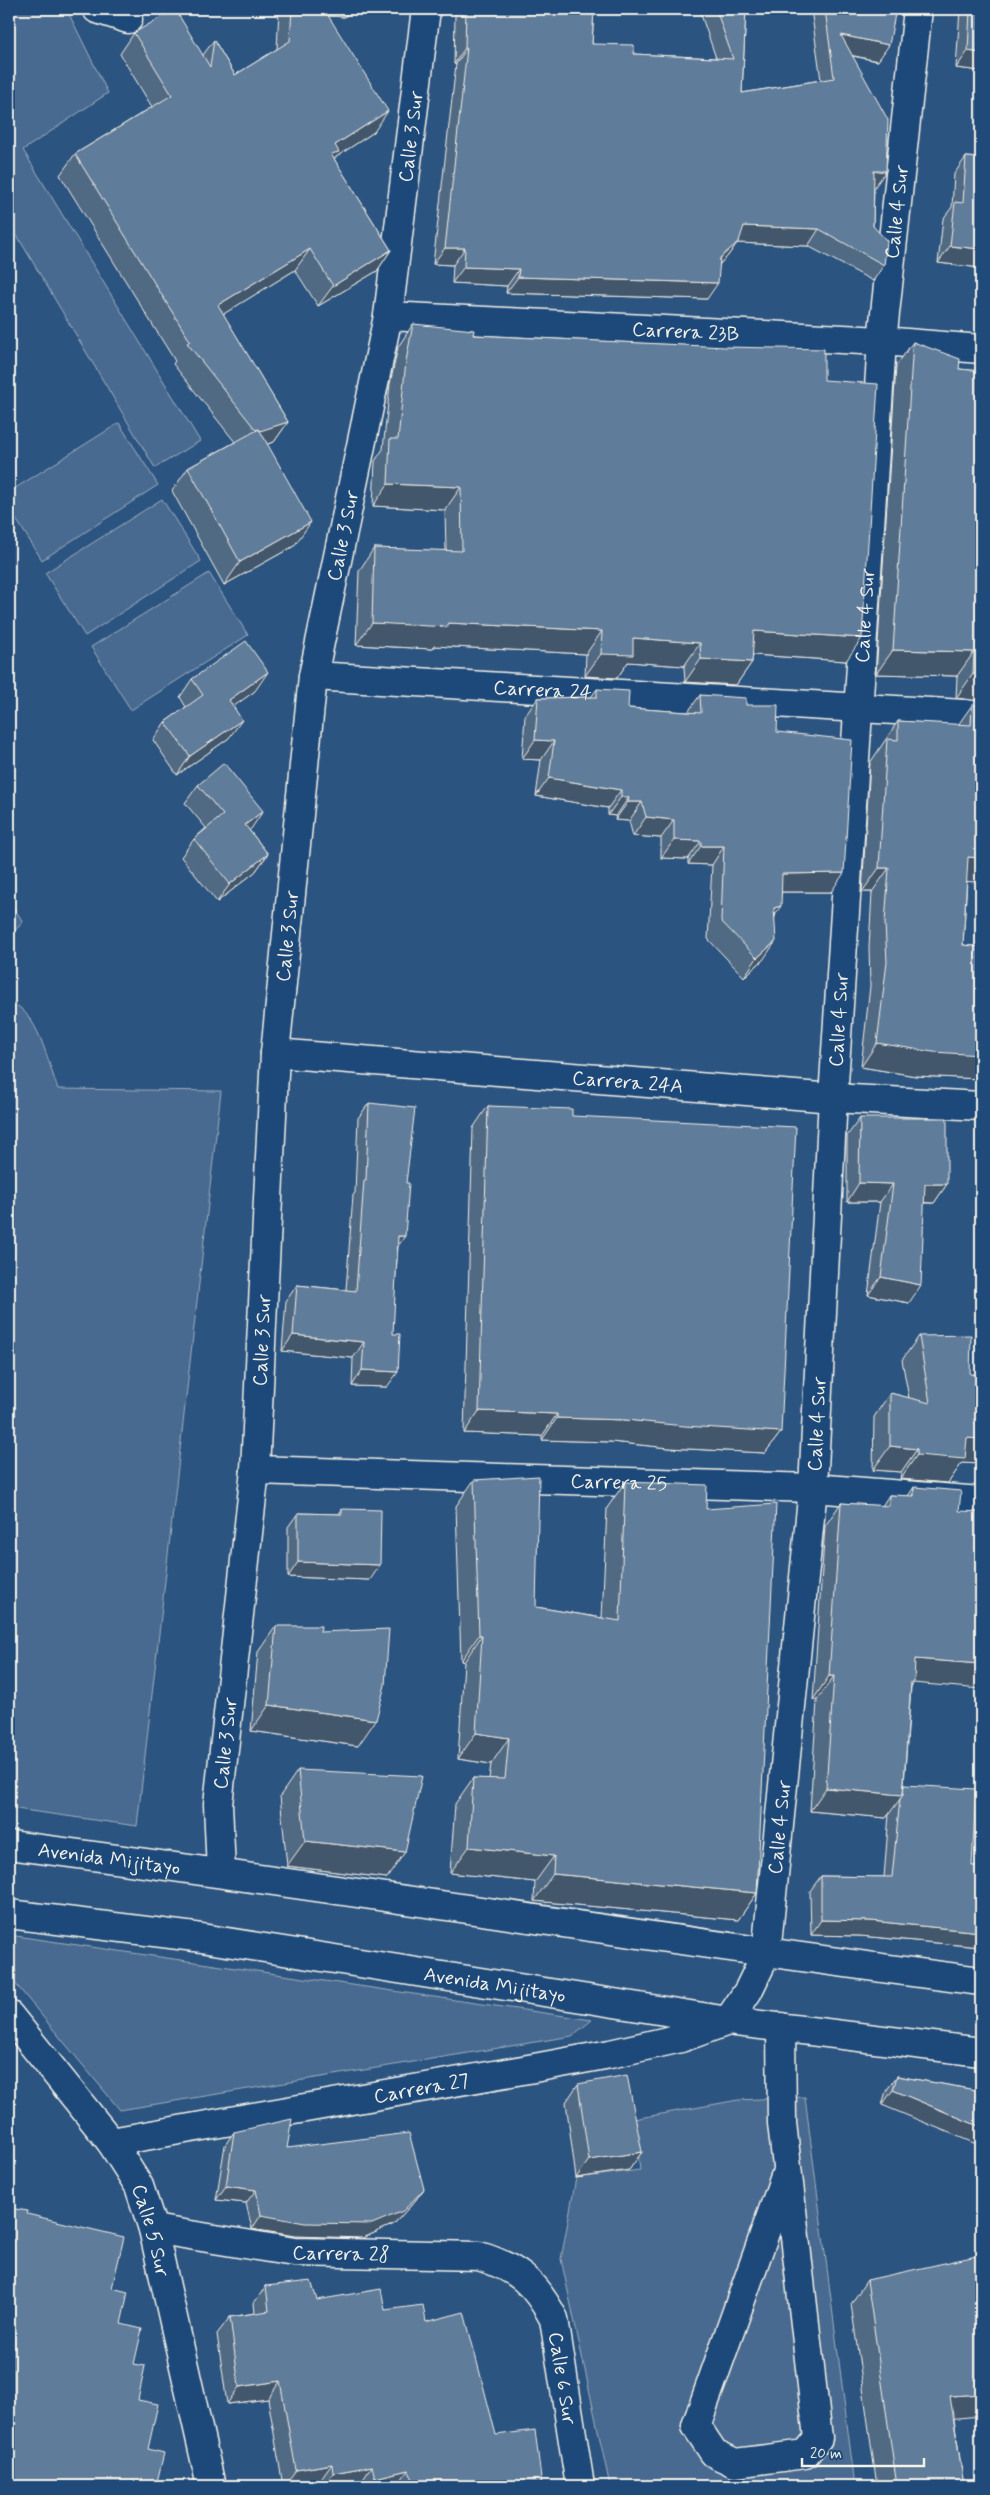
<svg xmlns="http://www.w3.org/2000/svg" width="990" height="2495" font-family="Mynerve,sans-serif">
  <rect width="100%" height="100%" fill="#2c5481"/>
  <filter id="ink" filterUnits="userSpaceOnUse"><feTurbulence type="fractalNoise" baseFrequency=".02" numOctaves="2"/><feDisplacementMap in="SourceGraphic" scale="10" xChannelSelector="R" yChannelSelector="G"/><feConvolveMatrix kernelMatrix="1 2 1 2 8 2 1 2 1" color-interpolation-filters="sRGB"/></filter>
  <g filter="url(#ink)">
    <path fill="#496b90" stroke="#9eaebc" d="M9 9H46L68 12 108 93 23 150 200 441 155 468 9 222Z
      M119 423 158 485 42 560 9 508V492Z
      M162 499 201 561 85 636 45 573Z
      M209 573 248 635 131 710 91 647Z
      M9 900 23 922 9 937Z
      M9 1002C38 1010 48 1063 58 1089L221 1091 137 1826 9 1808Z
      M9 1935 592 2020 572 2036 120 2110 9 1976Z
      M805 2097 855 2486H610L561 2259 576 2178 640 2170 634 2119 738 2100Z"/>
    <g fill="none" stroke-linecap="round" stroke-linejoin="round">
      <g stroke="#f4f1e8" stroke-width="31">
        <g id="minor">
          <path d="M97 9 128 19"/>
          <path id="s1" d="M388 316 882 341 981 349"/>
          <path id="s2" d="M313 676 981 715"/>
          <path id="s3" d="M275 1053 833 1098 981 1106"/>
          <path id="s4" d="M255 1470 813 1488 981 1501"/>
          <path id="s5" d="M221 1872 218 1804 255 1470 275 1053 313 676 388 316 426 9"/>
          <path id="s6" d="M9 2015 111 2142 139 2186 153 2229 211 2486"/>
          <path d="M781 2027 782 2123 818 2438 805 2454 735 2463 714 2453 696 2426 787 2171"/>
          <path id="s7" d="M111 2142 534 2068 610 2054 681 2038 728 2021 748 1991 766 1954 813 1488 833 1098 882 341 918 9"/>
          <path id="s8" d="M153 2229 294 2252 479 2256C518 2268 535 2283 554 2319L580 2486"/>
        </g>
      </g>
      <g stroke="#f4f1e8" stroke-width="31">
        <g id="major">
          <path id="s9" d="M9 1845C334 1886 656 1940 981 1981"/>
          <path id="s10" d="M9 1914 195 1937 728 2021 981 2052"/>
        </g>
      </g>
      <use href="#minor" stroke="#1f4a7a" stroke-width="28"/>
      <use href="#major" stroke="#1f4a7a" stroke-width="28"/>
    </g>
    <path fill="#516a84" stroke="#f4f1e8" d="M279 9H351L345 17 328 16 374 132 336 157 334 159 391 250 377 271 318 306 295 270 223 314 288 422 274 442 267 444 294 546 224 585 172 491 188 468 235 442 173 364 175 361 60 175 75 154 152 107 120 54 134 33 203 55 214 40 235 75 277 49Z
      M459 9H594L592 44 634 54 716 58 699 9H746L742 93 821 80 811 9H896L878 61 852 56 874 188 873 226 884 265 873 281 808 246 737 243 727 257 720 264 707 299 506 293 507 286 452 283 453 265 433 264 456 64H454L455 15Z
      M960 9H981V71L956 68Z
      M981 146V268L938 263 943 219 952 207 954 174 966 157 981 158Z
      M413 324 473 335 824 380 846 661 752 655V662L736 685 685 682 684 666 628 662 617 678 585 676 586 654 434 646 432 649 356 645 359 571 374 548 446 551 445 510 373 506 375 461 383 449 390 384 398 347Z
      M913 342 959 369 981 371V701L956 698 957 676 876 674 896 366Z
      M192 679 255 691 233 706 229 738 177 775 153 740 165 722 186 707 180 697Z
      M597 689 628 708 688 712 700 695 746 705 777 732 831 892H782L763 960 744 977 708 939 712 865 688 864V859L661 858V838L633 836 629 821 615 820 616 816 608 815V808L536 796 541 760 522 759 525 716 538 698 591 697Z
      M972 705 967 881 963 945 981 947V1079L916 1076 861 1067 870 986 869 947 872 892H862L870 763 898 721 958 725Z
      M198 785 263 811 249 830 268 854 255 872 217 902 181 857 194 839 206 828 185 803Z
      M369 1103 398 1247 387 1387 352 1386 353 1358 282 1351 286 1301 297 1285 346 1290 353 1195 355 1193 358 1118Z
      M488 1106 572 1116 781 1432 765 1453 669 1448 611 1442 542 1440V1436L464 1433 473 1128Z
      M860 1118 947 1184 934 1203H924L909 1303 868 1295 880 1202H847V1136Z
      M919 1336 970 1374 981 1375V1464L962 1463 948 1483 900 1479 901 1472 873 1470 874 1417 890 1393 909 1398 902 1360Z
      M474 1480 536 1607 602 1618 607 1508 625 1482 706 1509 757 1893 738 1920 534 1901 535 1882 450 1873 455 1804 473 1778 489 1779 491 1764 458 1759 464 1662 461 1661 456 1506Z
      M914 1487 913 1683 911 1687 904 1785 972 1866H981V1947L860 1936 811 1935 810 1891 821 1876 884 1877 889 1814 886 1818 810 1811 817 1700H813L825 1526 841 1503 882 1506 889 1495 908 1496Z
      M342 1509 370 1580 288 1577V1527L298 1513 339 1514Z
      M276 1626 320 1632 358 1746 251 1731 258 1652Z
      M298 1770 387 1878 287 1866 280 1796Z
      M897 2076 981 2091 882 2105 886 2091Z
      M578 2084 642 2152 629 2170 576 2178 566 2102Z
      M234 2132 287 2148 424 2189 414 2202 394 2224 363 2238 295 2236 252 2229 246 2203 216 2200 225 2145Z
      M867 2280 954 2418 964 2486H877L851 2304Z
      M266 2286 317 2300 385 2310 426 2322 496 2435 542 2486H361L360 2484 344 2486H320L319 2482 293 2486H283L268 2399 227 2404 217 2334 230 2317 255 2313 254 2303Z"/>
    <path fill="#42566c" stroke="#f4f1e8" d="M302 9H351L345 17 299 13Z
      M841 35 889 45 878 61 831 51Z
      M465 48H467L456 64H454Z
      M968 51 981 53V71L956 68Z
      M388 111 374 132 336 157 324 173 317 175 335 145Z
      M874 171H886L874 188 863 187Z
      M744 226 819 229 808 246 737 243 727 257 709 274Z
      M950 246 981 249V268L938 263Z
      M445 248H465L453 265 433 264Z
      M310 249 295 270 204 326 218 305Z
      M391 250 377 271 318 306 333 286Z
      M464 267 519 269 507 286 452 283Z
      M518 277 718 283 707 299 506 293Z
      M288 422 274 442 242 452 257 431Z
      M388 484 461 487 445 510 373 506Z
      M311 522 294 546 224 585 240 562Z
      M372 623H448L602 631 586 654 434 646 432 649 356 645Z
      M754 631 862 638 846 661 738 654Z
      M633 638 700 643 684 666 628 662 617 678 585 676 601 654Z
      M893 650 974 652 957 676 876 674Z
      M701 659 752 662 736 685 685 682Z
      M268 672 255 691 216 719 229 700Z
      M973 674 981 675V701L956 698Z
      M242 720 229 738 177 775 190 756Z
      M535 740 554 741 541 760 522 759Z
      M549 778 621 790 608 808 536 796Z
      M621 797H629L616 816 608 815Z
      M628 802H642L629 821 615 820Z
      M263 811 251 829 232 844 245 825Z
      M646 817 674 820 661 838 633 836Z
      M674 840 701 841 688 859 661 858Z
      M701 846H724L712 865 688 864Z
      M268 854 255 872 217 902 230 884Z
      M968 857 981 858V882L951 881Z
      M879 868H889L872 892H862Z
      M844 873 831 892H769L782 874Z
      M781 906 768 924 774 908Z
      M776 941 763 960 744 977 757 958Z
      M877 1043 981 1055V1079L916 1076 861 1067Z
      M859 1183 893 1184 880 1202H847Z
      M925 1184H947L934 1203 912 1202Z
      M398 1236H405L394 1252Z
      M881 1277 921 1285 909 1303 868 1295Z
      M293 1335 364 1342 353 1358 282 1351Z
      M362 1370 398 1372 387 1387 352 1386Z
      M479 1411 557 1414 542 1436 464 1433Z
      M557 1418 626 1420 781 1432 765 1453 669 1448 611 1442 542 1440Z
      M967 1438 981 1439V1464L962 1463 948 1483 900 1479 917 1455Z
      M890 1446 917 1449 901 1472 873 1470Z
      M298 1562 380 1565 370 1580 288 1577Z
      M479 1635H482L464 1662 461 1661Z
      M915 1659 981 1664V1689L913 1683 898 1706Z
      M829 1676H834L817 1700H813Z
      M269 1705 376 1720 358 1746 251 1731Z
      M476 1733 509 1738 491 1764 458 1759Z
      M826 1788 903 1795 886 1818 810 1811Z
      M305 1841 405 1852 387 1878 287 1866Z
      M469 1847 554 1856 535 1882 450 1873Z
      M553 1874 757 1893 738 1920 534 1901Z
      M821 1920 871 1921 981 1932V1947L860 1936 811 1935Z
      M893 2090 981 2127V2146L882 2105Z
      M642 2152 629 2170 576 2178 589 2160Z
      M226 2186 256 2190 246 2203 216 2200Z
      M424 2189 414 2202 394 2224 363 2238 295 2236 252 2229 261 2215Z
      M280 2381 268 2399 227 2404 239 2387Z
      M981 2394V2416L934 2420 950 2396Z
      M332 2464 319 2482 293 2486H284L296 2470Z
      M372 2466 360 2484 344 2486H324L333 2473Z
      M408 2470 397 2486H369L375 2478Z
      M457 2484 455 2486H443Z"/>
    <path fill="#5e7b9a" stroke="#f4f1e8" d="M175 9 210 67 214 40 235 75 290 41 292 9H324L388 111 335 145 339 152 331 154 391 250 333 286 310 249 218 305 288 422 260 431 259 429 256 430 187 343 190 341 75 154 172 95 134 33Z
      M466 9H594L592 44 634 45V54L733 59 716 9H746L742 93 834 78 825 9H896L889 45 841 35 888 120 886 171H874L873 226 887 241 884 265 819 229 744 226 739 241 720 258 718 283 518 277 519 269 464 267 465 248H445L467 48H465Z
      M970 9H981V53L968 51Z
      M966 157 981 158V249L950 246 955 202 963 203Z
      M413 324 474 330 473 335 725 347 824 349V380L878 384 862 638 754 631 752 662 701 659 700 643 633 638V655L601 654 602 631 448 623V627L372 623 374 548 462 551 461 487 388 484 390 439H398L406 361Z
      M913 342 960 359 959 369 981 371V675L973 674 974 652 893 650Z
      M259 429 311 522 240 562 188 468Z
      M246 641 268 672 229 700 242 720 190 756 165 722 203 695 192 679Z
      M597 689 629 691 628 708 701 713 700 695 746 698V705H778L777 732 852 740 844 873 782 874 781 906 774 908 776 941 757 958 721 921 724 846H701V841L674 840V820L646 817 642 802H628L629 797H621V790L549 778 554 741 535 740 538 698 597 697Z
      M972 705H981V858L968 857 963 945 981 947V1055L933 1052 877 1043 887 962 885 923 889 868H879L887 739 898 740V721L971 725Z
      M224 763 263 811 245 825 268 854 230 884 194 839 223 815 198 785Z
      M369 1103 415 1108 406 1183H409L405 1236H398L393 1334H400L398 1372 362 1370 364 1342 293 1335 297 1285 356 1291 364 1180H366Z
      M488 1106 572 1109V1116L796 1127 781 1432 684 1426 626 1420 557 1418V1414L479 1411Z
      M860 1118H947V1184H925L921 1285 881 1277 893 1184 859 1183Z
      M971 1335 970 1374 981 1375V1439L967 1438 965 1459 917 1455V1449L890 1446V1393L930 1403 919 1336Z
      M539 1476 536 1607 620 1621 625 1482 707 1485 706 1509 776 1504 757 1893 553 1874 554 1856 469 1847 473 1778 505 1779 509 1738 476 1733 482 1635H479L474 1480Z
      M914 1487 961 1491 959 1511 981 1512V1664L915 1659 914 1682H911L903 1795 826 1788 834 1676H829L841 1503 889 1506V1495L914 1496Z
      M342 1509 381 1510 380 1565 298 1562V1513L342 1514Z
      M276 1626H321L320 1632 389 1629 385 1685 376 1720 269 1705Z
      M298 1770 422 1776 405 1852 305 1841Z
      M904 1785 976 1789 972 1866H981V1932L871 1921 821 1920V1876L892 1877 900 1799 903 1795Z
      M627 2075 642 2152 589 2160 578 2084Z
      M897 2076 981 2091V2127L893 2090Z
      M292 2119 287 2148 409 2133 424 2189 403 2211 372 2224 305 2223 261 2215 256 2190 226 2186 234 2132Z
      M9 2208 28 2211 27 2214 124 2237 112 2288 128 2292 121 2324 142 2329 134 2364 145 2366 138 2400 158 2404 148 2449 164 2453 156 2486H9Z
      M981 2255V2394L950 2396 964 2486H897L867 2280Z
      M311 2281 317 2300 381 2289 385 2310 423 2305 426 2322 464 2312 496 2435 535 2430 542 2486H458L457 2484 443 2486H417L408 2470 375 2478 372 2466 333 2473 332 2464 296 2470 280 2381 239 2387 230 2317 269 2311 266 2286Z"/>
  </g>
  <g text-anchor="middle" stroke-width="4.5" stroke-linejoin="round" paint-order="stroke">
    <g font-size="20" fill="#f4f1e8" stroke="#1f4a7a">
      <text dy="7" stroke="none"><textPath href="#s5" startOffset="1749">Calle 3 Sur</textPath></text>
      <text dy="7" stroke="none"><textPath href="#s7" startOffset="2454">Calle 4 Sur</textPath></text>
      <text dy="7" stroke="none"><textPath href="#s1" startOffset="298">Carrera 23B</textPath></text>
      <text dy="7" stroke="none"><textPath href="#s5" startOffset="1344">Calle 3 Sur</textPath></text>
      <text dy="7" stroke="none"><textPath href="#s7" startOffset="2049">Calle 4 Sur</textPath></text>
      <text dy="7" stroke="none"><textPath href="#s2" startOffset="230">Carrera 24</textPath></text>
      <text dy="7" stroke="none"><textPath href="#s5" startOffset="939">Calle 3 Sur</textPath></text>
      <text dy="7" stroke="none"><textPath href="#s7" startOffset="1644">Calle 4 Sur</textPath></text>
      <text dy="7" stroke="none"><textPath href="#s3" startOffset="354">Carrera 24A</textPath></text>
      <text dy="7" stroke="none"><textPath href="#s5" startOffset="534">Calle 3 Sur</textPath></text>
      <text dy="7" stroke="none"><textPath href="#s7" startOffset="1239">Calle 4 Sur</textPath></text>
      <text dy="7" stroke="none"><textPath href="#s4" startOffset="364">Carrera 25</textPath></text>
      <text dy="7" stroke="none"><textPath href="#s5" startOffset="129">Calle 3 Sur</textPath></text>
      <text dy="7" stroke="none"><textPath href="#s7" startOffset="834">Calle 4 Sur</textPath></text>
      <text dy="7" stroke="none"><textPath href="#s9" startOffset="101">Avenida Mijitayo</textPath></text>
      <text dy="7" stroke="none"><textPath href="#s10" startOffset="491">Avenida Mijitayo</textPath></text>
      <text dy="7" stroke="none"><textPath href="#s7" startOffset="315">Carrera 27</textPath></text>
      <text dy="7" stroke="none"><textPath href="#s6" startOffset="261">Calle 5 Sur</textPath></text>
      <text dy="7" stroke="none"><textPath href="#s8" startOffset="190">Carrera 28</textPath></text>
      <text dy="7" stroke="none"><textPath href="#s8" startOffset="489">Calle 6 Sur</textPath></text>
    </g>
  </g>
  <rect width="990" height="2495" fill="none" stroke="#1f4a7a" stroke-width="30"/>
  <rect x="15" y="15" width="960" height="2465" fill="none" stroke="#f4f1e8" stroke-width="2" filter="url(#ink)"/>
  <path d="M802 2458v8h122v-8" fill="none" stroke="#f4f1e8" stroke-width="2.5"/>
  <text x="810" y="2458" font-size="15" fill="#f4f1e8" stroke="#1f4a7a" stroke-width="4" paint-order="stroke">20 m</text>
</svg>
